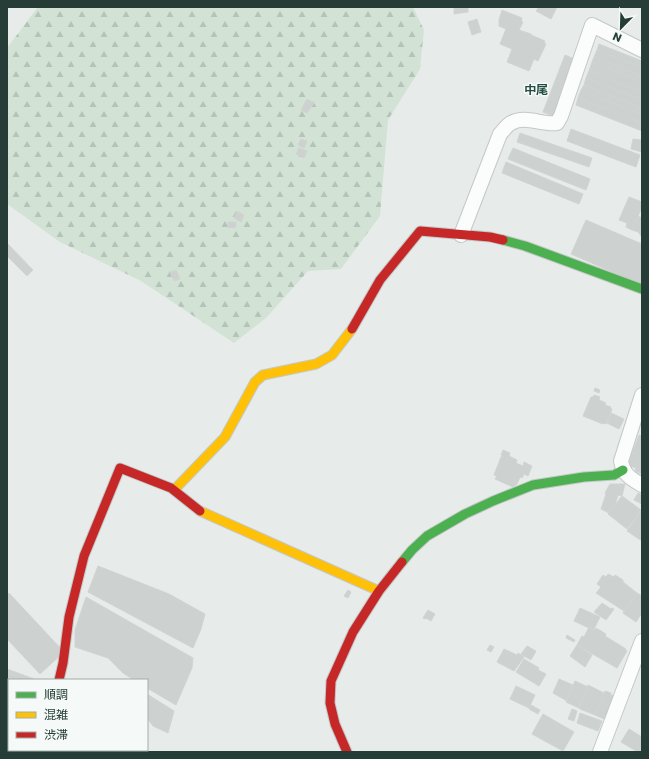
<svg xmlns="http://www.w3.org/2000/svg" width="649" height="759" font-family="Poppins,'Noto Sans JP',sans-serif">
  <defs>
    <pattern id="forest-firs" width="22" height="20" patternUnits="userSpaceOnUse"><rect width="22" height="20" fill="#d2e3d6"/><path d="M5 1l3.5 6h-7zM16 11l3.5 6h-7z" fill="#b4c4b8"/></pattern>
  </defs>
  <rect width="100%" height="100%" fill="#e7ebe9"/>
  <path fill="url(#forest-firs)" d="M38 7H413L424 30 420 69 388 120 380 216 341 269 308 271 266 318 234 343 141 281 60 242 7 204V48Z"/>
  <path fill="#cdd2d0" stroke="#d0d4d2" d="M454 7H468V12L454 14Z
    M539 7H557L551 19 536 11Z
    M502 10 522 18 521 21 523 22 519 30 531 34V35L545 41 544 43 546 44 538 61 534 59 529 71 507 62 512 49 500 44 506 29 499 26V20Z
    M477 19 481 32 472 35 468 22Z
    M599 44 642 61V68L597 50Z
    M597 50 642 68V76L594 57Z
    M565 55 574 59 553 116 543 112Z
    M594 57 642 76V82L592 62Z
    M592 62 642 82V92L589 71Z
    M589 71 642 92V100L586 78Z
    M586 78 642 100V108L584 85Z
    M584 85 642 108V115L581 90Z
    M581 90 642 115V123L578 98Z
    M578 98 642 123V131L576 105Z
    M307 99 314 103 307 113 301 110Z
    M571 129 640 155 636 167 567 141Z
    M520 133 592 158 589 167 517 142Z
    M301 139 307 141 304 148 298 145Z
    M633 139 642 140V152L631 149Z
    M299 148 307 151 304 158 296 154Z
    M513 148 590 179 586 190 508 159Z
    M506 162 583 194 579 204 502 173Z
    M629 197 642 202V207L632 230 626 227 627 223 619 220Z
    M237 211 244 215 241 222 234 218Z
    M638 216 642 218V237L638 232 632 230Z
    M586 220 642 244V285L571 254Z
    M228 222H236V227L228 228Z
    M7 243 33 270 27 276 7 256Z
    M176 270 180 279 174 281 170 272Z
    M595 388 600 390 599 393 594 391Z
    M594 395 600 397 599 400 606 403 605 405 611 407 610 408 612 409 606 424 604 423 603 424 583 416 591 397H593Z
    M611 413 624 419 619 429 607 423Z
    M639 435 642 436V474L635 471 636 468 628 465Z
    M503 450 510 453 509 456 517 460 516 463 523 466 524 462 532 466 528 476 524 474 522 478 520 477 517 484 513 487 495 479 497 476 494 475 501 457 503 456 501 455Z
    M610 484H625L622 496 618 495 615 505 609 513 601 509 606 494 605 493Z
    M638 493 642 495V504L634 500Z
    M622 496 641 510 627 529 608 514Z
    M642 509V541L627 531Z
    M98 566 169 594 205 614 201 629 193 648 88 592Z
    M608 574 614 577 615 575 623 580V582L637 593 624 611 596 593 601 587 597 584 603 575 606 577Z
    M348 590 351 592 348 598 344 596Z
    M9 593 64 652 40 674 7 639V595Z
    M637 593 642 596V613L636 622 623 613Z
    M86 597 193 658 192 668 176 705 147 688V680H134L123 673 108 658 75 647V630Z
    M602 603 611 609 612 608 614 609 606 620 594 612Z
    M580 608 600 617 594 629 589 627V628L574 621Z
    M428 610 435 614 431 621 426 618 425 619 423 618Z
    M589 627 595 630 596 628 606 634 605 636 626 649 625 650 627 651 617 668 577 645 582 636 584 637Z
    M567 635 575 640 574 642 566 638Z
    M490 645 494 647 491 652 487 650Z
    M577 645 592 655 585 667 570 656Z
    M527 646 536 651 531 660 521 654Z
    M504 649 517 655 518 653 524 657 514 671 497 662Z
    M524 659 539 668 538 670 546 674 539 686 516 672Z
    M7 669 34 679 36 680H9V698H7Z
    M559 679 573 685 567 701 553 693Z
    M575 681 588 687 579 708 566 702Z
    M588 685 604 693 595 715 580 709 579 707Z
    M516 686 535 695 529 708 510 699Z
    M605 691 611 693V695L614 696 604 719 595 715Z
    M147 694 174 711 168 733 153 726 147 718Z
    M7 704 9 705V750H33L32 752H7Z
    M531 705 540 710 538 714 529 709Z
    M572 709 577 711 574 721 568 719Z
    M580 713 602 721 598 731 577 723Z
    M543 714 574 732 563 751 532 734Z
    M629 729 642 737V752H638L621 742Z"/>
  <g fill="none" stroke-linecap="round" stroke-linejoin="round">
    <g stroke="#c4c8c6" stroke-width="16">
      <path id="street" d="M461 235 500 134C503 131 507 125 511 123 525 115 542 125 557 123L561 116 592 25 642 50
        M642 395 621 461C623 474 631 479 642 485
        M41 752V750
        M600 752 642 641"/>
    </g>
    <g stroke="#c2c8c6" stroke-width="11">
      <path id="fast" d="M503 240 525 246 642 289
        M402 562 412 550 427 536 465 514 493 501 533 485 584 477 614 475 623 470"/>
    </g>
    <g stroke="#c2c8c6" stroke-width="11">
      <path id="slow" d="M174 490 225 437 255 382 263 375 316 364 332 355 352 329
        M200 511 379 591"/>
    </g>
    <g stroke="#c2c8c6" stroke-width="11">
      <path id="jam" d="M352 329 380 280 420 231 490 237 503 240
        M59 680 63 663 69 617 84 556 120 468 171 488 200 511
        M347 752 335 724 330 703 331 681 353 632 379 591 402 562"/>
    </g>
    <use href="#street" stroke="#fbfcfc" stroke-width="14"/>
    <use href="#fast" stroke="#4caf50" stroke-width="9"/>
    <use href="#slow" stroke="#ffc107" stroke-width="9"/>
    <use href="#jam" stroke="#c62828" stroke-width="9"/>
  </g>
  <g text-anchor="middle" stroke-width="3" stroke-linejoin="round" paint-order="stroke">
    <g font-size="12" font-weight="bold" fill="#234d41" stroke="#f5f9f7">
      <text x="536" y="94">中尾</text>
    </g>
  </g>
  <rect width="649" height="759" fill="none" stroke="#253d36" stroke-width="16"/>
  <rect x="8" y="679" width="140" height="72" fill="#f5f9f7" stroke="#a2aeaa"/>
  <rect x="16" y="692" width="20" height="6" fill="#4caf50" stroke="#a2aeaa"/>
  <text x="44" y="699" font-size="12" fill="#253d36">順調</text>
  <rect x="16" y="712" width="20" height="6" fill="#ffc107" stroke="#a2aeaa"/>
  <text x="44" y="719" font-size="12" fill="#253d36">混雑</text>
  <rect x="16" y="732" width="20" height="6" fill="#c62828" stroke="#a2aeaa"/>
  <text x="44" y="739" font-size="12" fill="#253d36">渋滞</text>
  <g transform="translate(621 28) rotate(203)" stroke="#f5f9f7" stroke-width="3" paint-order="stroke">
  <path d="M0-3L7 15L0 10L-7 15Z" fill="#253d36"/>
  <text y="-6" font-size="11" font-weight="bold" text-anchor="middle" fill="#253d36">N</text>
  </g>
</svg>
